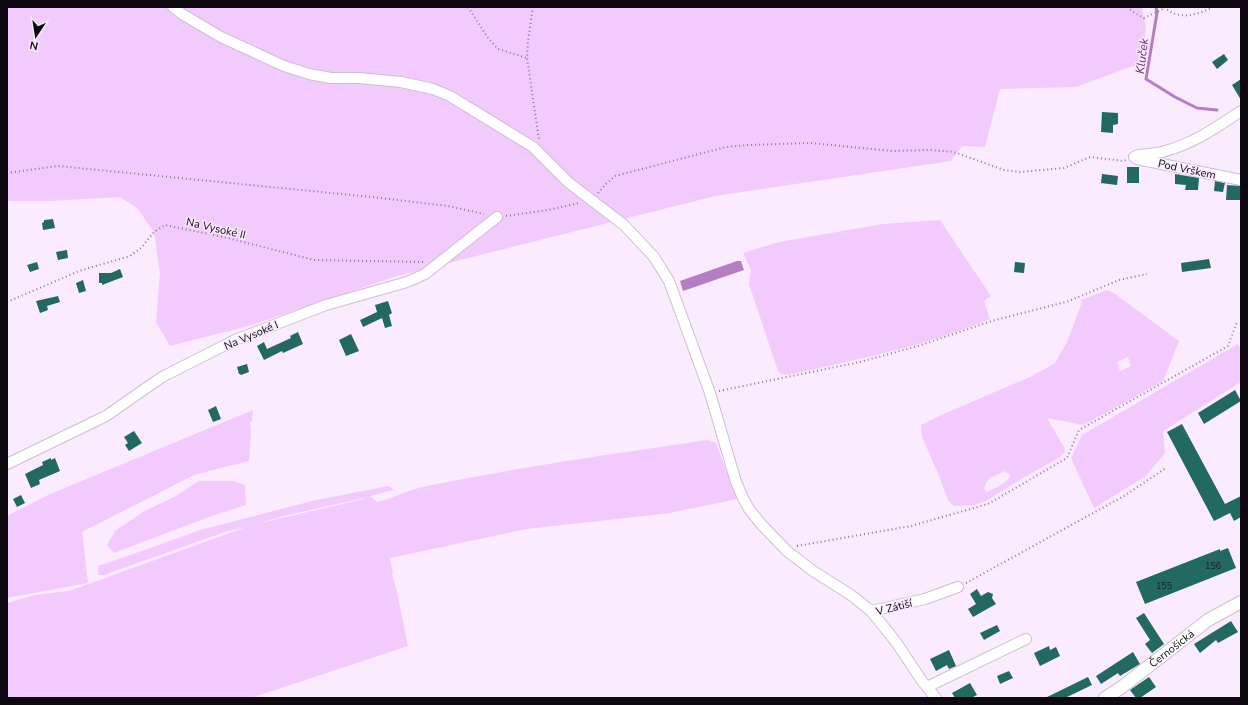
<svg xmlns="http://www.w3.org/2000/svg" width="1248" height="705" font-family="'Nunito Sans',sans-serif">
  <rect width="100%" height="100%" fill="#fbebff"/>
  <path fill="#f2cafd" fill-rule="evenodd" d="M7 7H1142L1146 27 1141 63 1076 87 1000 89 985 147 962 146 951 161 715 196 397 276 252 325 170 346 156 322 160 273 154 232 137 208 120 197 49 201H7Z
    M940 220 991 296 984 301 990 319C925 346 856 360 787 375L781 374 778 371 749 284 751 270 743 253 779 242 883 224Z
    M1107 290 1115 294 1179 341 1163 381 1115 408 1083 425 1047 418 1064 447 1065 452 1060 457 1018 481 986 501 974 505 954 506 948 500 938 473 922 437 921 425 939 416 1032 376 1055 363 1067 342 1082 302 1081 300ZM1128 357 1131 366 1120 371 1117 362ZM1005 471 1009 474 1010 477C1005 484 994 489 986 492L984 488 987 481 990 478Z
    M1238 344 1241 349V382L1163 431 1165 453 1146 476 1094 508 1071 458 1082 435Z
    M253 410 252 422H250L251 432 249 461 194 475 82 532 88 583 7 598V516L48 495Z
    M707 440 716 443 737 499 670 513 527 529 390 558 393 573 392 574 397 592 408 646 251 698H7V603L35 595 69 591 246 527 225 532 104 575H98V566L145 550 200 530 316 500 389 486 394 490 370 496 377 502C394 498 410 489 427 486 520 467 613 454 707 440ZM364 498V499L256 524 284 516Z
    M199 481H234L245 485 246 505 209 517 114 553 107 545 115 531 143 512 176 496Z"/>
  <path fill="#b57ec4" d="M737 261H741L744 270 683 291 680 281Z"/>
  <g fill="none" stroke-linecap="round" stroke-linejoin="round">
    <path stroke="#b57ec4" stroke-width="3" d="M1156 7 1157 13 1146 79 1175 97 1197 108 1217 110"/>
  </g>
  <path fill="#226962" d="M1224 54 1228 60 1217 69 1212 62Z
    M1241 79V100L1232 85Z
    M1102 112 1118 113V124L1113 125V133L1101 132Z
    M1127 167H1139V183H1127Z
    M1102 174 1118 176 1117 185 1101 183Z
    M1175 174 1199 178 1198 190H1185L1186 185 1175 184Z
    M1215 181 1225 183 1223 192 1214 191Z
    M1227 185 1241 186V200H1226Z
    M53 219 55 228 43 230 42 223 44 222V220Z
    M67 250 68 258 58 260 56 252Z
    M1209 259 1211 268 1182 272 1181 263Z
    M37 262 39 269 30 272 27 265Z
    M1015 262 1025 263 1024 273 1014 272Z
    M120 269 123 277 102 285V283H99V273H111Z
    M83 280 86 291 79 293 76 283Z
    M58 296 60 302 47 306 48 310 40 313 36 301Z
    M388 301 392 313 389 315 392 326 385 328 382 318 363 327 360 320 377 312 375 305Z
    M298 332 303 344 283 353 282 351 264 360 257 346 264 342 267 349 291 338 290 336Z
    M351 334 359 351 346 356 339 340Z
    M247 364 249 372 241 375 240 374H239L237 367Z
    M1235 390 1241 401 1204 424 1198 413Z
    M216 406 221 419 213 422 208 410Z
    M1182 424 1225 504 1241 496V517L1234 521 1230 513 1214 521 1167 432Z
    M134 431 142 443 129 451 125 445 128 443 124 437Z
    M51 458V460L55 458 60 471 39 480 40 484 31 488 25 474 43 465 42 462Z
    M21 495 25 503 17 507 13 499Z
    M1228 548 1236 568 1145 604 1136 582 1220 549V551Z
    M977 589 981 596 988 592 993 594 992 598 996 604 973 617 968 609 976 604 970 594Z
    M1144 613 1164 644 1152 653 1145 644 1150 640 1136 618Z
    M1231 621 1238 632 1218 643 1216 640 1200 653 1194 644Z
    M997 625 1000 631 984 640 980 633Z
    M1049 646 1050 650 1056 647 1060 656 1040 666 1034 653Z
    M949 650 956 666 949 669 947 665 936 671 930 659Z
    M1133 652 1140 664 1120 676 1118 673 1101 684 1096 676Z
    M1009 671 1013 678 1000 684 997 676Z
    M1088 677 1092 685 1065 698H1045Z
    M1149 677 1156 687 1140 698H1136L1130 690Z
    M970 683 977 695 971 698H955L952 693Z"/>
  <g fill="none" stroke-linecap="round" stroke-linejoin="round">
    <g stroke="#cdbed1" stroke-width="12">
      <path id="minor" d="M173 7 182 14 221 37 284 66 309 74 331 78H359L401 82 433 89 450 96 533 147 568 182 624 225 654 257 669 281 710 393 736 482 743 498 749 509 761 524 787 551 813 571 851 595 871 611 896 642 922 681 936 698
        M1134 157 1138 155C1147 154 1156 154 1165 151 1193 144 1217 127 1241 111
        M1134 157 1137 159 1241 180
        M7 464 106 416 162 377 235 340 326 305 407 282 425 274 497 217
        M871 611 925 599 958 587
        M927 687 1026 639"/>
    </g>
    <g stroke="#cdbed1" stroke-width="14">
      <g id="tertiary">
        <path id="s1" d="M1105 698 1122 687 1208 620 1241 602"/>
      </g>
    </g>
    <path stroke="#887d8b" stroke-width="2" stroke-dasharray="1 3" stroke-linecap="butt" d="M468 7 488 38 498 49 527 58
      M533 7 528 41 527 58 539 140
      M1127 7 1133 12 1144 18 1165 8
      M1164 7C1179 21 1197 15 1213 7
      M7 173 58 166 372 197 448 206 484 214
      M598 193 606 184 615 176 726 147 748 145 811 143 892 151 931 150 954 152 1004 170 1020 172 1064 168 1090 157 1123 161 1126 160
      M506 216 548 210 579 203
      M7 302 79 271 130 256 141 248 154 232 165 225 228 238 314 260 426 262
      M719 391 860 362 918 346 992 321 1069 301 1119 280 1147 274
      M797 546 911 526 988 504 1067 458 1079 430 1228 346 1237 322
      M966 583 1124 496 1166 468"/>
    <use href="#minor" stroke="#fff" stroke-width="10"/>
    <use href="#tertiary" stroke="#fff" stroke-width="12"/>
  </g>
  <g text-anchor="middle" stroke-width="3" stroke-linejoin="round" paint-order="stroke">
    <g font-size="9" fill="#132124">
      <text x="1213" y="569">156</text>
      <text x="1164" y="589">155</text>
    </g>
    <g font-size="11" fill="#0e0910" stroke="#fbebff">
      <text transform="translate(1187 169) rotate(12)" y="4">Pod Vrškem</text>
      <text transform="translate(216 228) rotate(13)" y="4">Na Vysoké II</text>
      <text transform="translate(251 335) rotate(-23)" y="4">Na Vysoké I</text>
      <text transform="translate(894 607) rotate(-14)" y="4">V Zátiší</text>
      <text dy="4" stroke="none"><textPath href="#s1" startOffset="83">Černošická</textPath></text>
    </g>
    <g font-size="12" font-style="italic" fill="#6d297e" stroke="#fbebff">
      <text transform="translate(1142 56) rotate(-83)" y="4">Kluček</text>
    </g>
  </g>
  <rect width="1248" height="705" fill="none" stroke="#0e0910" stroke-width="16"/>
  <g transform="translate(36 36) rotate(192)" stroke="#fbebff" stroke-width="3" paint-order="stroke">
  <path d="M0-3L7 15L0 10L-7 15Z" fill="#0e0910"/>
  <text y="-6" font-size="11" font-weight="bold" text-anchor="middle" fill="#0e0910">N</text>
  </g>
</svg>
